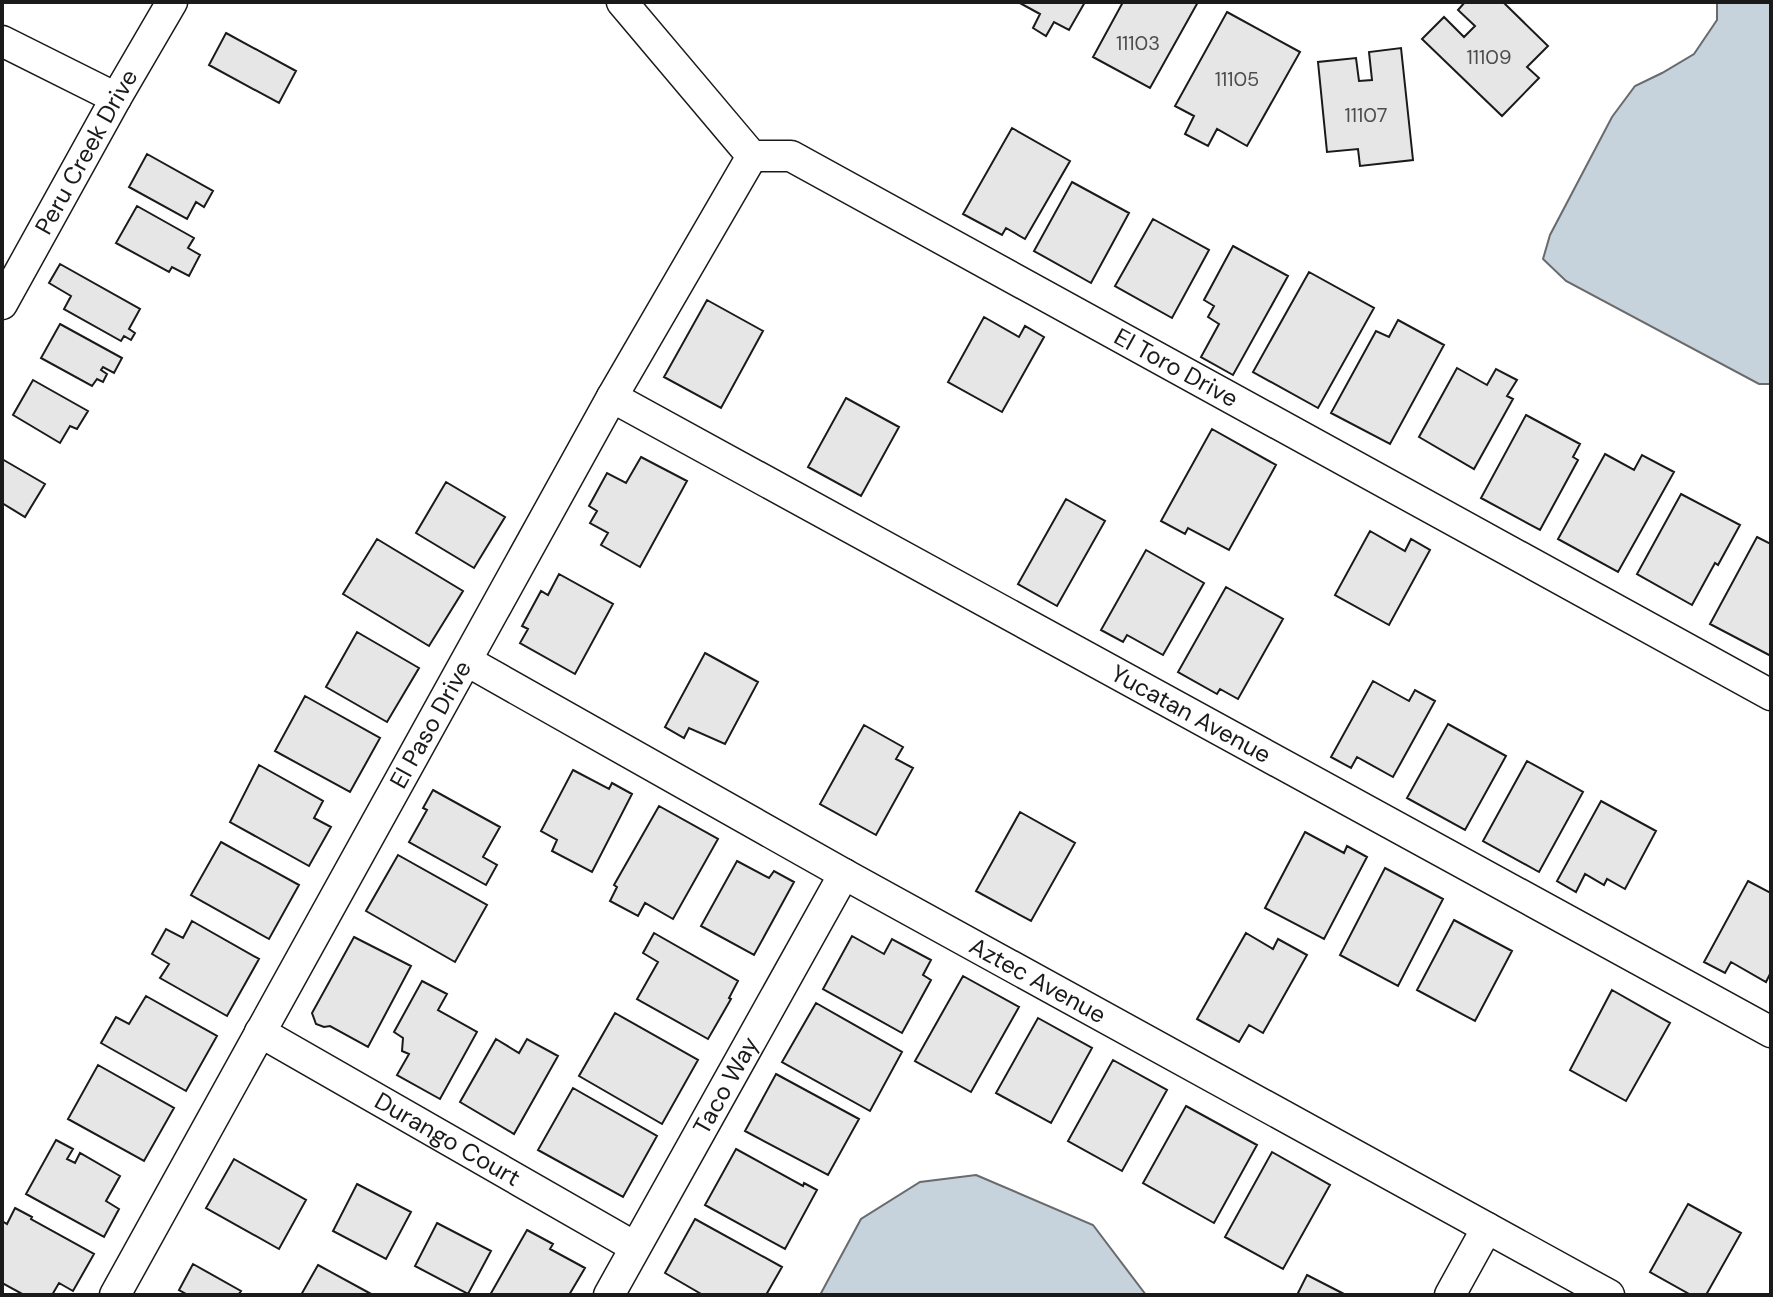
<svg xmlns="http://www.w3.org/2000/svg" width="1773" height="1297" font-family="'DM Sans',sans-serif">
  <rect width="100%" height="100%" fill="#fff"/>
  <path fill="#c6d2dc" stroke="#6a6a6a" stroke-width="2" d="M1717 2H1771V384H1759L1566 281 1543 259 1550 235 1612 117 1635 86 1662 73 1694 54 1717 20Z
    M976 1175 1093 1225 1146 1295H820L861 1219 920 1182Z"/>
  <path fill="#e6e6e6" stroke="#1a1a1a" stroke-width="2" d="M1018 2H1085L1069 30 1054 22 1046 36 1033 28 1040 14Z
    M1123 2H1198L1150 88 1093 57Z
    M1465 2H1503L1548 46 1527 67 1539 78 1502 116 1422 39 1444 17 1464 37 1475 26 1458 10Z
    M1227 12 1300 52 1247 146 1217 129 1208 146 1185 134 1194 116 1175 106Z
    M226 33 296 71 279 103 209 65Z
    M1401 48 1413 160 1360 166 1358 149 1327 152 1318 62 1356 58 1359 81 1372 80 1369 52Z
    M1012 128 1070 161 1025 239 1006 228 1002 235 963 214Z
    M147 154 213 191 204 207 196 202 187 219 129 187Z
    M1072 182 1129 213 1091 283 1034 251Z
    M137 206 194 238 188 248 200 255 189 276 172 267 169 272 116 243Z
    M1153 219 1209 250 1172 318 1115 286Z
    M1233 246 1288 276 1233 375 1201 357 1219 324 1208 317 1214 306 1204 300Z
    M60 264 140 309 129 329 135 333 131 340 124 336 121 341 64 309 71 296 49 283Z
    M1309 272 1374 308 1318 408 1253 372Z
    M707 300 763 331 721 408 664 377Z
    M984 317 1019 337 1025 326 1044 337 1002 412 948 382Z
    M1398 320 1444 345 1390 444 1331 413 1376 331 1389 337Z
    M60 324 122 358 114 373 103 367 101 370 107 374 103 382 97 379 92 386 41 358Z
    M1457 368 1487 385 1496 369 1517 380 1507 396 1513 399 1474 469 1419 437Z
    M33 380 88 411 77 429 70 426 60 443 13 415Z
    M846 398 899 427 861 496 808 467Z
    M1526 415 1580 444 1573 457 1578 460 1540 530 1481 498Z
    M1212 429 1276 465 1229 550 1188 528 1185 534 1161 521Z
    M1605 454 1634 470 1642 455 1674 472 1618 572 1558 539Z
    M641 457 687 481 640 567 601 545 608 533 590 523 597 511 589 506 607 473 626 483Z
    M2 459 45 484 25 517 2 503Z
    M446 482 505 517 474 568 416 533Z
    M1681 494 1740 525 1718 565 1715 563 1692 605 1637 574Z
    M1066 499 1105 521 1057 606 1018 584Z
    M1370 531 1405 551 1411 539 1430 550 1389 625 1335 595Z
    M1757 537 1771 544V656L1710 624Z
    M377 539 463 591 429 646 343 594Z
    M1146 550 1204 583 1163 655 1127 635 1123 642 1101 630Z
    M559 574 613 604 575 674 520 643 528 629 522 626 541 591 548 595Z
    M1226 587 1283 619 1238 699 1220 689 1217 694 1178 672Z
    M357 632 419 668 387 722 326 687Z
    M705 653 758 682 725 744 689 728 684 738 665 727Z
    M1373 681 1409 701 1415 690 1435 701 1393 777 1357 757 1351 768 1331 757Z
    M305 696 380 738 350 792 275 751Z
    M1448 724 1506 756 1465 830 1407 798Z
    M864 725 903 747 896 759 913 768 876 835 820 804Z
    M1527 761 1583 792 1539 872 1483 841Z
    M259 765 323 801 314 818 331 827 309 866 230 822Z
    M573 770 609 789 612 783 632 794 592 872 552 851 557 840 541 831Z
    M433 790 500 827 483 857 497 865 486 885 409 842 427 810 423 808Z
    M1601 801 1656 831 1625 889 1607 879 1604 885 1585 874 1576 892 1557 881Z
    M659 806 718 839 673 919 645 903 638 916 610 901 617 887 614 885Z
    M1020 812 1075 843 1031 921 976 891Z
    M1305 832 1344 853 1347 846 1367 857 1324 939 1265 908Z
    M221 842 299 885 269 939 191 895Z
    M398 855 487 905 455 962 366 911Z
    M737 861 769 878 774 871 794 882 754 955 701 926Z
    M1385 868 1443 899 1398 986 1340 955Z
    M1748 881 1771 893V972L1766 982 1731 962 1725 973 1704 962Z
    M1454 920 1512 951 1475 1021 1417 990Z
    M192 921 259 959 227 1016 160 978 169 964 152 954 166 929 183 938Z
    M654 933 738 981 729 998 731 999 708 1039 637 999 658 962 643 953Z
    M1246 933 1273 949 1278 939 1307 955 1263 1033 1249 1025 1239 1042 1197 1019Z
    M852 936 884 954 892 939 931 960 923 975 931 980 902 1033 823 989Z
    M354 937 411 966 368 1047 330 1026 324 1027 316 1024 312 1013Z
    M963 976 1019 1007 971 1092 915 1061Z
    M422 981 447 994 438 1010 477 1032 440 1099 397 1075 409 1054 402 1051 403 1038 394 1032Z
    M1612 990 1670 1023 1626 1101 1570 1070Z
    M146 996 217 1036 186 1091 101 1043 116 1017 129 1024Z
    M816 1003 902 1052 870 1111 782 1062Z
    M615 1013 698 1060 662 1124 579 1076Z
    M1038 1018 1092 1048 1051 1123 996 1093Z
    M496 1039 519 1053 527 1039 558 1056 514 1134 460 1102Z
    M1113 1060 1167 1090 1122 1171 1068 1141Z
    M98 1065 174 1108 144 1161 68 1119Z
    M776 1074 859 1119 828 1175 745 1131Z
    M573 1088 657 1136 623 1197 538 1150Z
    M1186 1106 1257 1145 1214 1223 1143 1183Z
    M56 1140 73 1149 67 1159 75 1163 80 1153 120 1176 106 1201 119 1209 104 1237 26 1194Z
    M736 1149 803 1186 804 1183 817 1190 785 1249 705 1205Z
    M1272 1152 1330 1185 1283 1269 1225 1237Z
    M234 1159 306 1200 279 1249 206 1208Z
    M357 1184 411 1212 386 1259 333 1231Z
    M1688 1204 1741 1233 1706 1295H1691L1650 1272Z
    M15 1208 32 1217 31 1219 94 1254 73 1291 59 1283 52 1295H24L2 1283V1221L7 1224Z
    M695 1219 782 1267 766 1295H703L665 1273Z
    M437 1223 491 1251 468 1294 415 1266Z
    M527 1230 553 1244 550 1249 585 1268 569 1295H490Z
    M193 1264 241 1291 238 1295H188L179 1290Z
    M318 1265 373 1295H301Z
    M1307 1275 1346 1295H1297Z"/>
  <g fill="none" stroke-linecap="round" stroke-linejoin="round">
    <g stroke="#1a1a1a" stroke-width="33">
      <g id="street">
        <path id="s1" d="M622 2 752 156H791L1771 695"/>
        <path d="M2 41 116 98"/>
        <path id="s2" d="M2 304 116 98 172 2"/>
        <path id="s3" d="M612 397 1771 1032"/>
        <path id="s4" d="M467 661 844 874 1609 1295"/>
        <path id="s5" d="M260 1032 635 1247"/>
        <path id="s6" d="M115 1295 612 397 752 156"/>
        <path id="s7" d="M609 1295 844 874"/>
        <path d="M1450 1295 1487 1228"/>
      </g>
    </g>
    <use href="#street" stroke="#fff" stroke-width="30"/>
  </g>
  <g text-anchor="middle" stroke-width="6" stroke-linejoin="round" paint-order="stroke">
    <g font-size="20" fill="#4d4d4d">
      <text x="1138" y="50">11103</text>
      <text x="1489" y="64">11109</text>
      <text x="1237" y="86">11105</text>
      <text x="1366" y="122">11107</text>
    </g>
    <g font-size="24" fill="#1a1a1a" stroke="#fff">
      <text dy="8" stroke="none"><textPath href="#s2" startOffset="174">Peru Creek Drive</textPath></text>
      <text dy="8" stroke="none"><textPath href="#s1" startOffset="680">El Toro Drive</textPath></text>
      <text dy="8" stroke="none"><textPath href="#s3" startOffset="660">Yucatan Avenue</textPath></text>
      <text dy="8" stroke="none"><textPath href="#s6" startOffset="652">El Paso Drive</textPath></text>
      <text dy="8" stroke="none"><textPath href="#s4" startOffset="654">Aztec Avenue</textPath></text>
      <text dy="8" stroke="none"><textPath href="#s7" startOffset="240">Taco Way</textPath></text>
      <text dy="8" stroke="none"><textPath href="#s5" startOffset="216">Durango Court</textPath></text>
    </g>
  </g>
  <rect width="1773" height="1297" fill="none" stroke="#1a1a1a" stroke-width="8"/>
</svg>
